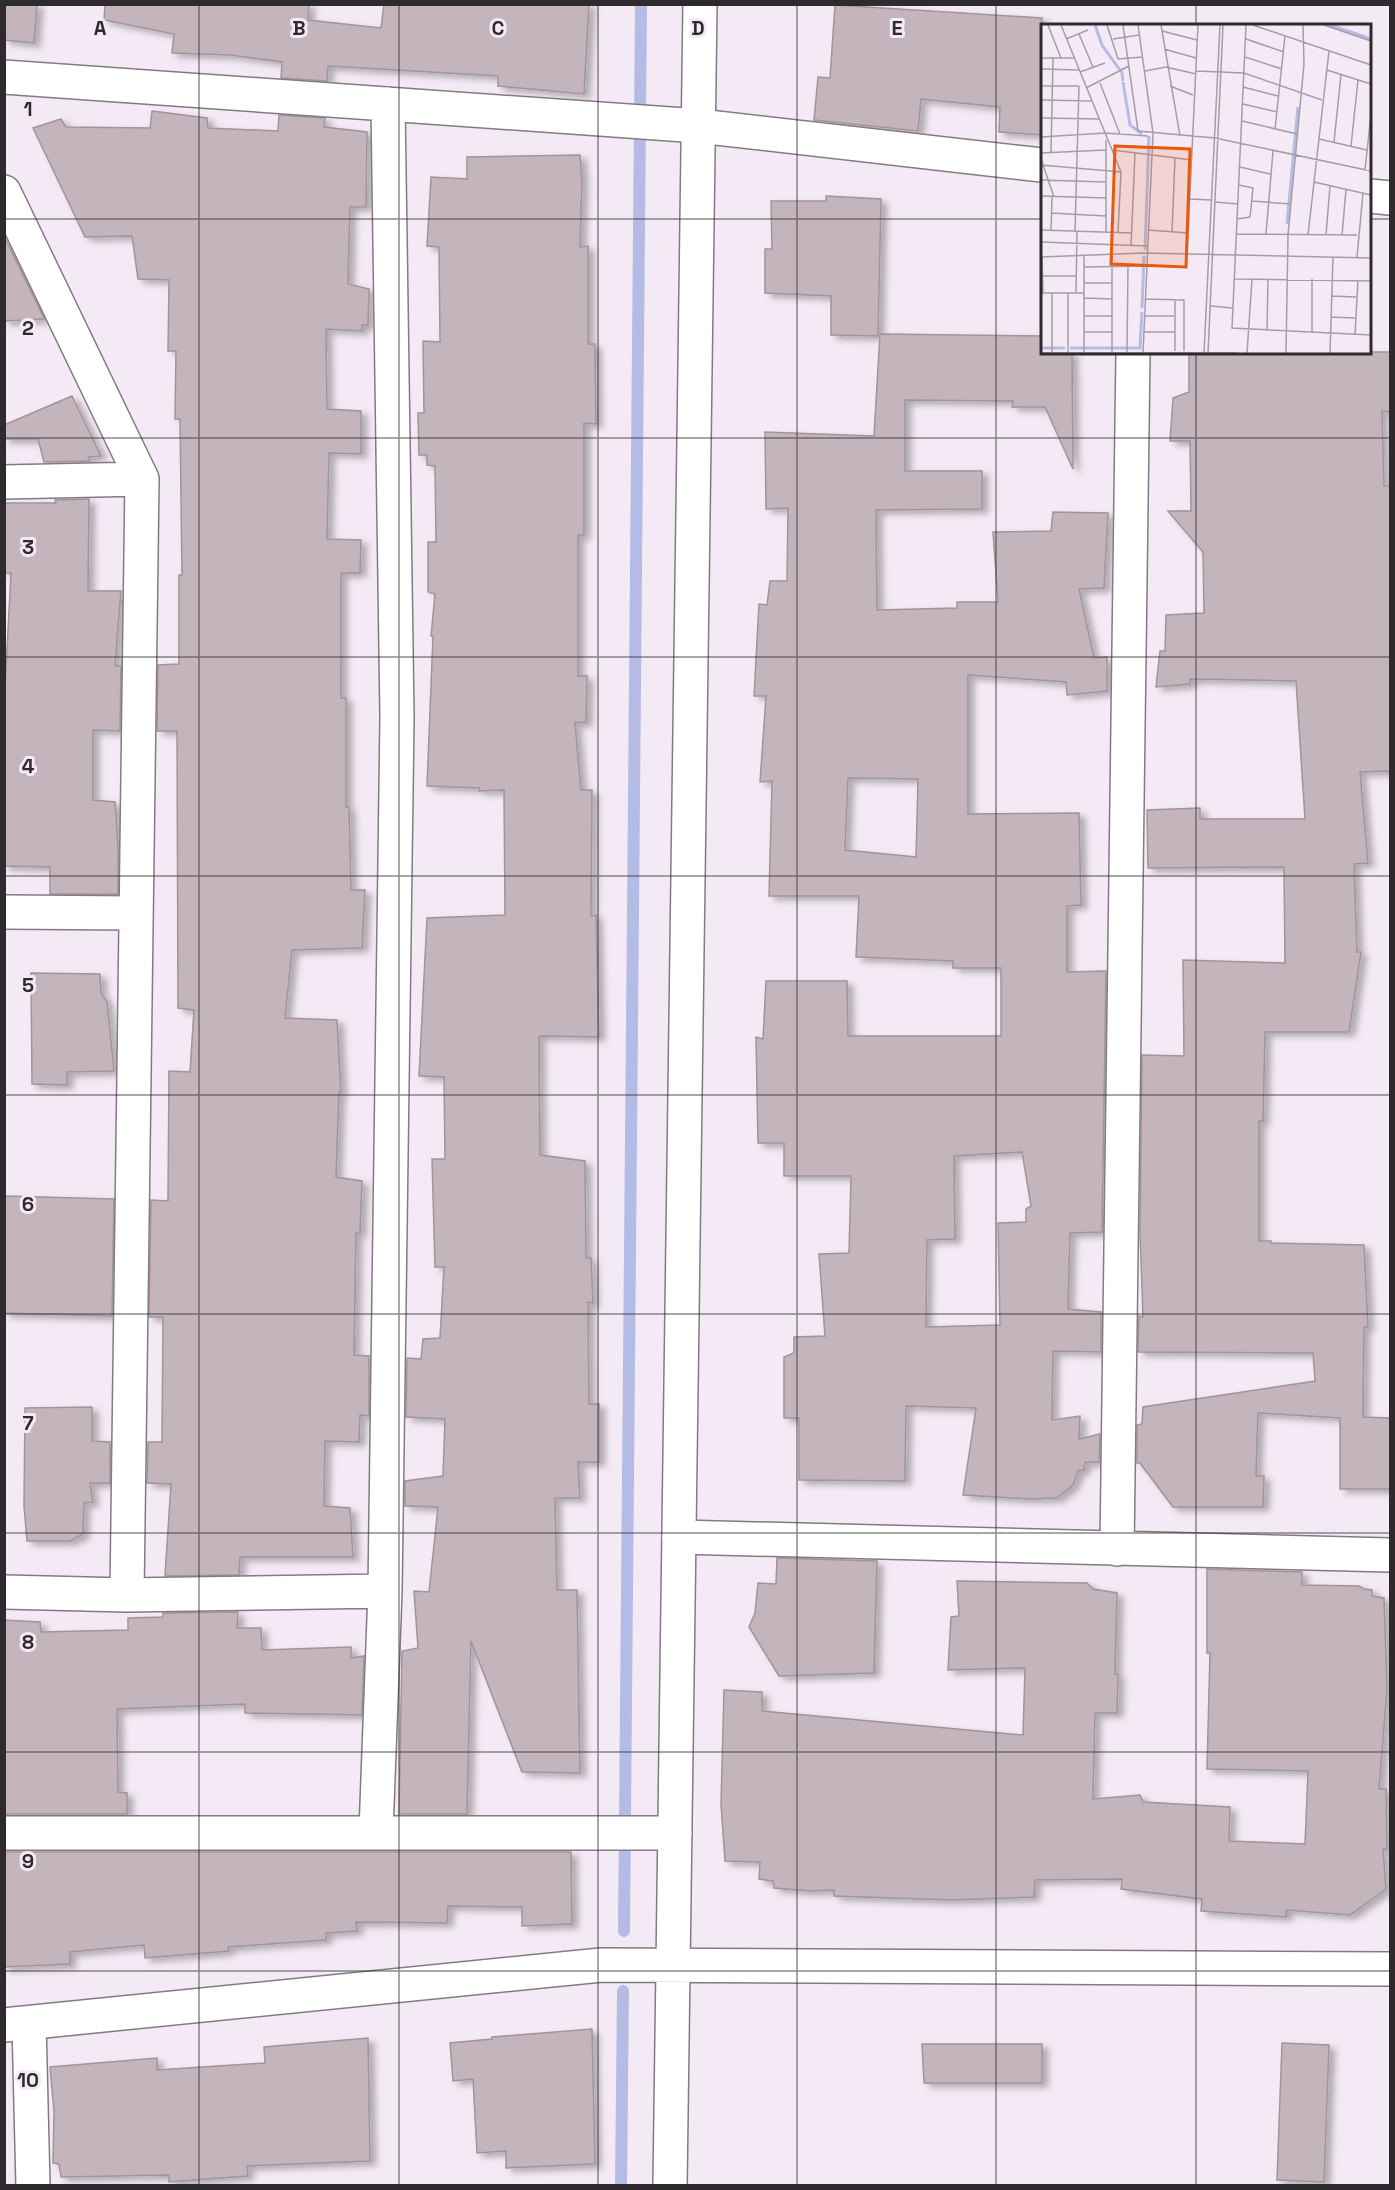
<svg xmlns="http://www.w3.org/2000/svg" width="1395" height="2190" font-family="'Space Grotesk',sans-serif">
  <defs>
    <filter id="shadow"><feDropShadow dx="6" dy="4" stdDeviation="3" flood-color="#0004"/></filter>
  </defs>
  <rect width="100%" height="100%" fill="#f4eaf5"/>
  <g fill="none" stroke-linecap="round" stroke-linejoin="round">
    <path stroke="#b4bce5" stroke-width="12" d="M624 1931 641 4
      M621 2186 623 1991"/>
  </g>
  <path fill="#c3b5bb" stroke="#a1949a" stroke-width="1.5" fill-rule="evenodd" filter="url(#shadow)" d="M4 4H37L34 43 4 40Z
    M105 4H309L308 20 381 28 384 4H589L584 94 498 86V76L328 66 327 81 281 78 282 62 230 55 172 53 174 34 104 20Z
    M835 5 1042 18V135L999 132 1000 107 921 99 918 131 814 120 818 77 830 78Z
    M152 111 207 118 208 128 278 131 279 115 325 118 324 127 367 132 366 207H350L348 284 369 289 368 325H362V331L326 329 327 409 361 411V454L329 453 327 539 361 540 360 573H341V698H346V807H349L351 890H365L362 948 292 950 285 1018 337 1020 341 1092H339L336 1177 362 1181 360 1233H356L354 1355 369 1356V1416L360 1415 359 1442 325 1441 324 1506 350 1508 353 1557H240L239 1575 165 1576 171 1484 147 1483 148 1442H162L163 1317H149L151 1200 168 1201 169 1071 190 1072 194 1010 178 1008 177 731H157L158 665 179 664V575H182L180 419H175L176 351H168L169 280 138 279 132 236 85 237 33 128 61 119 66 127 150 128Z
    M580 155 582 180 580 247 588 246V344H595L596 424 584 423V535H578V676H587L586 723 575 722 581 790H592L591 916 596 915 599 1037 539 1036 540 1155 585 1161 586 1258H591L593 1303 588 1302 589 1404H599V1462H578L580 1498H555L557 1590H577L580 1773 522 1772 471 1641 467 1814H399L402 1651 418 1648 414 1591 429 1592 438 1507 405 1506V1481L443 1476 445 1419 406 1417 407 1358 421 1359 423 1339 440 1338 444 1267H435L432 1159H445L444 1077 419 1076 427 918 505 915 504 790 479 791V788L427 786 433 636H431L435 594 428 592V542H436L435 466 427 465V455H419L418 413H424L423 341 440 342 439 247 427 246 431 177 467 179V157Z
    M826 196 881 199 878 336 831 335V296L765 293V249H772L771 201H826Z
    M4 236 44 318V319L4 321Z
    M880 334 1042 336V352H1072L1073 469 1045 407H1012L1013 401 905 400V471H982V509L876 510 877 610 957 608V602H998L993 532 1051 531 1053 512 1108 513 1104 588 1079 589 1094 658 1107 657V691L1067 695 1066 682 968 675V814L1079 813 1081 905 1067 906V972L1106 971 1102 1232 1070 1233 1068 1309 1101 1312V1352L1053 1351 1052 1420 1080 1416 1079 1439 1100 1434 1099 1462H1085L1084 1470 1078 1471 1073 1485 1057 1498 1031 1499 963 1495 976 1408 906 1406 905 1481 799 1480V1418H784V1357L794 1353V1337L825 1336 819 1254 849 1253 851 1176H784V1143H758L756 1037 763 1039 766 981H847L848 1036H1001V968H953V961L856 957 859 896H769L772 781 760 782 766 696H754L759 604 767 605 770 581H787L788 508 766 509 765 432 874 436ZM848 778 918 779 916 857 845 850ZM1022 1152 1031 1206 1026 1209V1222L998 1223 1000 1325 926 1327 927 1240 955 1239 954 1156Z
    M1189 352H1390V412L1382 411 1384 486H1390V771L1360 772 1368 863 1354 864 1357 952H1361L1349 1032H1265L1263 1121H1259V1241H1271V1243L1364 1245 1368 1327H1364L1363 1417 1390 1418V1489H1340V1418L1258 1413 1256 1476H1264L1263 1507H1173L1140 1463H1137V1425L1142 1424 1143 1407 1315 1381 1313 1353 1138 1352 1139 1316 1143 1317 1140 1231 1142 1055 1184 1056 1183 960 1285 963 1284 867 1148 868 1147 810 1200 808V819H1305L1296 681 1190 679V684L1156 687 1160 651H1165L1166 615 1204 613 1203 552 1168 511H1191L1190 441H1170L1173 398 1189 392Z
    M72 396 101 456 89 457V461L44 462 38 439H4V425Z
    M89 499 88 591H121L115 666H121L120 731 93 730V800L115 802 118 846V894H50V867L4 866V707L11 573H4V503H56L55 500Z
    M31 973 100 974 101 993 107 1002 114 1071 67 1072V1085L32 1084Z
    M4 1196 114 1199 112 1316 4 1313Z
    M92 1407V1441L110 1442V1483H90L93 1502 84 1503 83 1534 70 1541H27L24 1506 25 1408Z
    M777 1558 877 1561 874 1673 779 1676 749 1627 755 1613 758 1583 776 1584Z
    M1207 1569 1302 1572V1585L1359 1586 1364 1589 1372 1590V1596L1384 1598 1387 1690 1379 1789H1386L1387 1849H1383L1386 1889 1350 1915 1286 1910V1917L1201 1911 1202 1899 1121 1889 1122 1879 1035 1880 1034 1897 952 1900 834 1896V1890L810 1891 774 1888 773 1881 759 1879 760 1862 725 1861 721 1804 724 1690 762 1692V1711L1023 1735 1025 1668 948 1670 951 1617 959 1616 957 1581 1087 1583 1093 1589 1117 1593 1115 1674H1118L1117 1713H1095L1093 1799 1140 1795 1143 1802 1230 1807 1229 1841 1305 1844 1308 1771 1207 1769 1210 1653H1207Z
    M238 1612 237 1628H261L262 1650 351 1647V1658L364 1656 362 1715 245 1713V1704L117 1709 118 1792 127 1793V1814H4V1620L40 1622 41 1632 128 1630V1618L163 1617V1613Z
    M4 1852H571L572 1924 522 1926V1907L448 1906 447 1923 356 1922 357 1931 326 1933V1940L228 1947 229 1951 145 1958 144 1945 70 1952V1964L4 1967Z
    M592 2029 595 2164 506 2168V2151L477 2153 473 2079 453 2081 450 2043 492 2039V2037Z
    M368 2038 370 2161 247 2166 248 2176 169 2182V2175L61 2177 59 2164 53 2163 54 2111 50 2067 157 2058V2070L265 2063 264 2047Z
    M1282 2043 1329 2045 1324 2182 1277 2180Z
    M922 2044H1042V2083H924Z"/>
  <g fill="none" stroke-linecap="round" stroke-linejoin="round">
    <g stroke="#837a84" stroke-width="36">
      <path id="street" d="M4 77 699 126 1042 165
        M4 192 142 479 127 1595
        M1370 196 1390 198
        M4 482 142 479
        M4 912 136 913
        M679 1537 1390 1555
        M1117 1549 1133 352
        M4 1592 127 1595 385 1591
        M376 1832 385 1591 397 717 388 104
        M4 1833H675
        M29 2023 33 2186"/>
    </g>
    <g stroke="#837a84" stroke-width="36">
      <path id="secondary" d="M4 2025 601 1965 1390 1969
        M670 2186 700 4"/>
    </g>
    <use href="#street" stroke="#fff" stroke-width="33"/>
    <use href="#secondary" stroke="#fff" stroke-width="33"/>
  </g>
  <path fill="none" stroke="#2e2a2e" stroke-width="1.5" stroke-opacity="0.55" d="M199 4V2186M399 4V2186M598 4V2186M797 4V2186M996 4V2186M1196 4V26M4 219H1042M1370 219H1390M1196 352V2186M4 438H1390M4 657H1390M4 876H1390M4 1095H1390M4 1314H1390M4 1533H1390M4 1752H1390M4 1971H1390"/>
  <g transform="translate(1041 24)">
    <rect width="330" height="330" fill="#f4eaf5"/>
    <path fill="none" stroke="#b4bce5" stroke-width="3" d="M54 1 61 21 81 49 82 57M289 1 330 15M82 58 89 101 101 110M246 200 257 83M104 226 108 112M101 284 103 232M0 324H24M29 324H99L101 288"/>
    <path fill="none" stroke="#a59da5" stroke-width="1.5" d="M7 1 20 34M20 1 80 148 77 208M66 1 77 35 101 33M82 1 97 107 174 114 330 147M97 1 112 109 102 329M120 1 139 112M205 1 191 304 330 311M212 1 330 41M283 1 330 17M121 7 156 16M38 10 52 43M25 15 47 6M72 15 98 11M205 15 243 28M123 25 155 34M204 33 241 45M0 34H33M0 45 38 46M286 46 330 60M104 47 125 43 155 50M155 47 203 49 281 76M39 48 64 39M59 59 79 110M0 62H38M129 62 152 71M202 63 237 72M45 64 88 42M0 76 50 77M202 80 236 88M0 94 58 95M201 97 256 110M234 105 244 12M0 113 64 109 107 112M278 115 326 126M293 118 300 51M310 122 317 56M71 126 151 136M0 129 65 126M10 129 12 34M0 135 13 173M0 141 80 148M199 143 229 150M324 146 330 90M0 156 64 158M273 158 330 171M0 172 65 174M148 175 170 176M211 177 249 180M174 178 197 180M10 189 65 192M196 195 209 193 212 164 198 161M0 206 91 209M10 206 11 173M107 206 147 209M34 207 38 62M65 208V116M131 208 134 134M196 210 316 211M225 210 232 127M267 211 288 27M285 211 289 162M301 211 305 166M0 218 107 222M90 222 94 129M146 231 157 1M43 232V328M0 233 102 229 330 234M1 233 2 269M316 233 322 169M43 243 106 242M1 252H35M194 255 330 257M43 259H71M0 269H43M11 269V328M35 269 36 207M291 272 315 273M43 274 71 275M104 275 143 276V327M134 275V327M170 282 191 284M43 292H71M103 292H133M290 293 314 294M226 307 227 255M43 308H71M102 308H134M271 309V255M314 311 317 256M27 328V269M71 328V231M86 328 87 243M0 329H197M163 329 179 1M167 329 182 1M206 329 211 255M245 329 247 211 263 40 262 1M289 329 292 233"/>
    <path fill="#e8590c" fill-opacity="0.15" stroke="#e8590c" stroke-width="3" d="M74 122 149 125 145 243 70 240Z"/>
    <rect width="330" height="330" fill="none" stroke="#2e2a2e" stroke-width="3"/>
  </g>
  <g font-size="20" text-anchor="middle" font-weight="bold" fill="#2e2a2e" stroke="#f4eaf5" stroke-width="6" stroke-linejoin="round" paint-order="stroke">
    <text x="100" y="35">A</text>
    <text x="299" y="35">B</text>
    <text x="498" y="35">C</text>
    <text x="698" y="35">D</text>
    <text x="897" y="35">E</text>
    <text x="28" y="116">1</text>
    <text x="28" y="335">2</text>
    <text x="28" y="554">3</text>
    <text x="28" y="773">4</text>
    <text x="28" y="992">5</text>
    <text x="28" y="1211">6</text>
    <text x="28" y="1430">7</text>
    <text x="28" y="1649">8</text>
    <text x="28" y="1868">9</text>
    <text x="28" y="2087">10</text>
  </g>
  <rect width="1395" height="2190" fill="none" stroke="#2e2a2e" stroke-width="12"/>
</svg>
